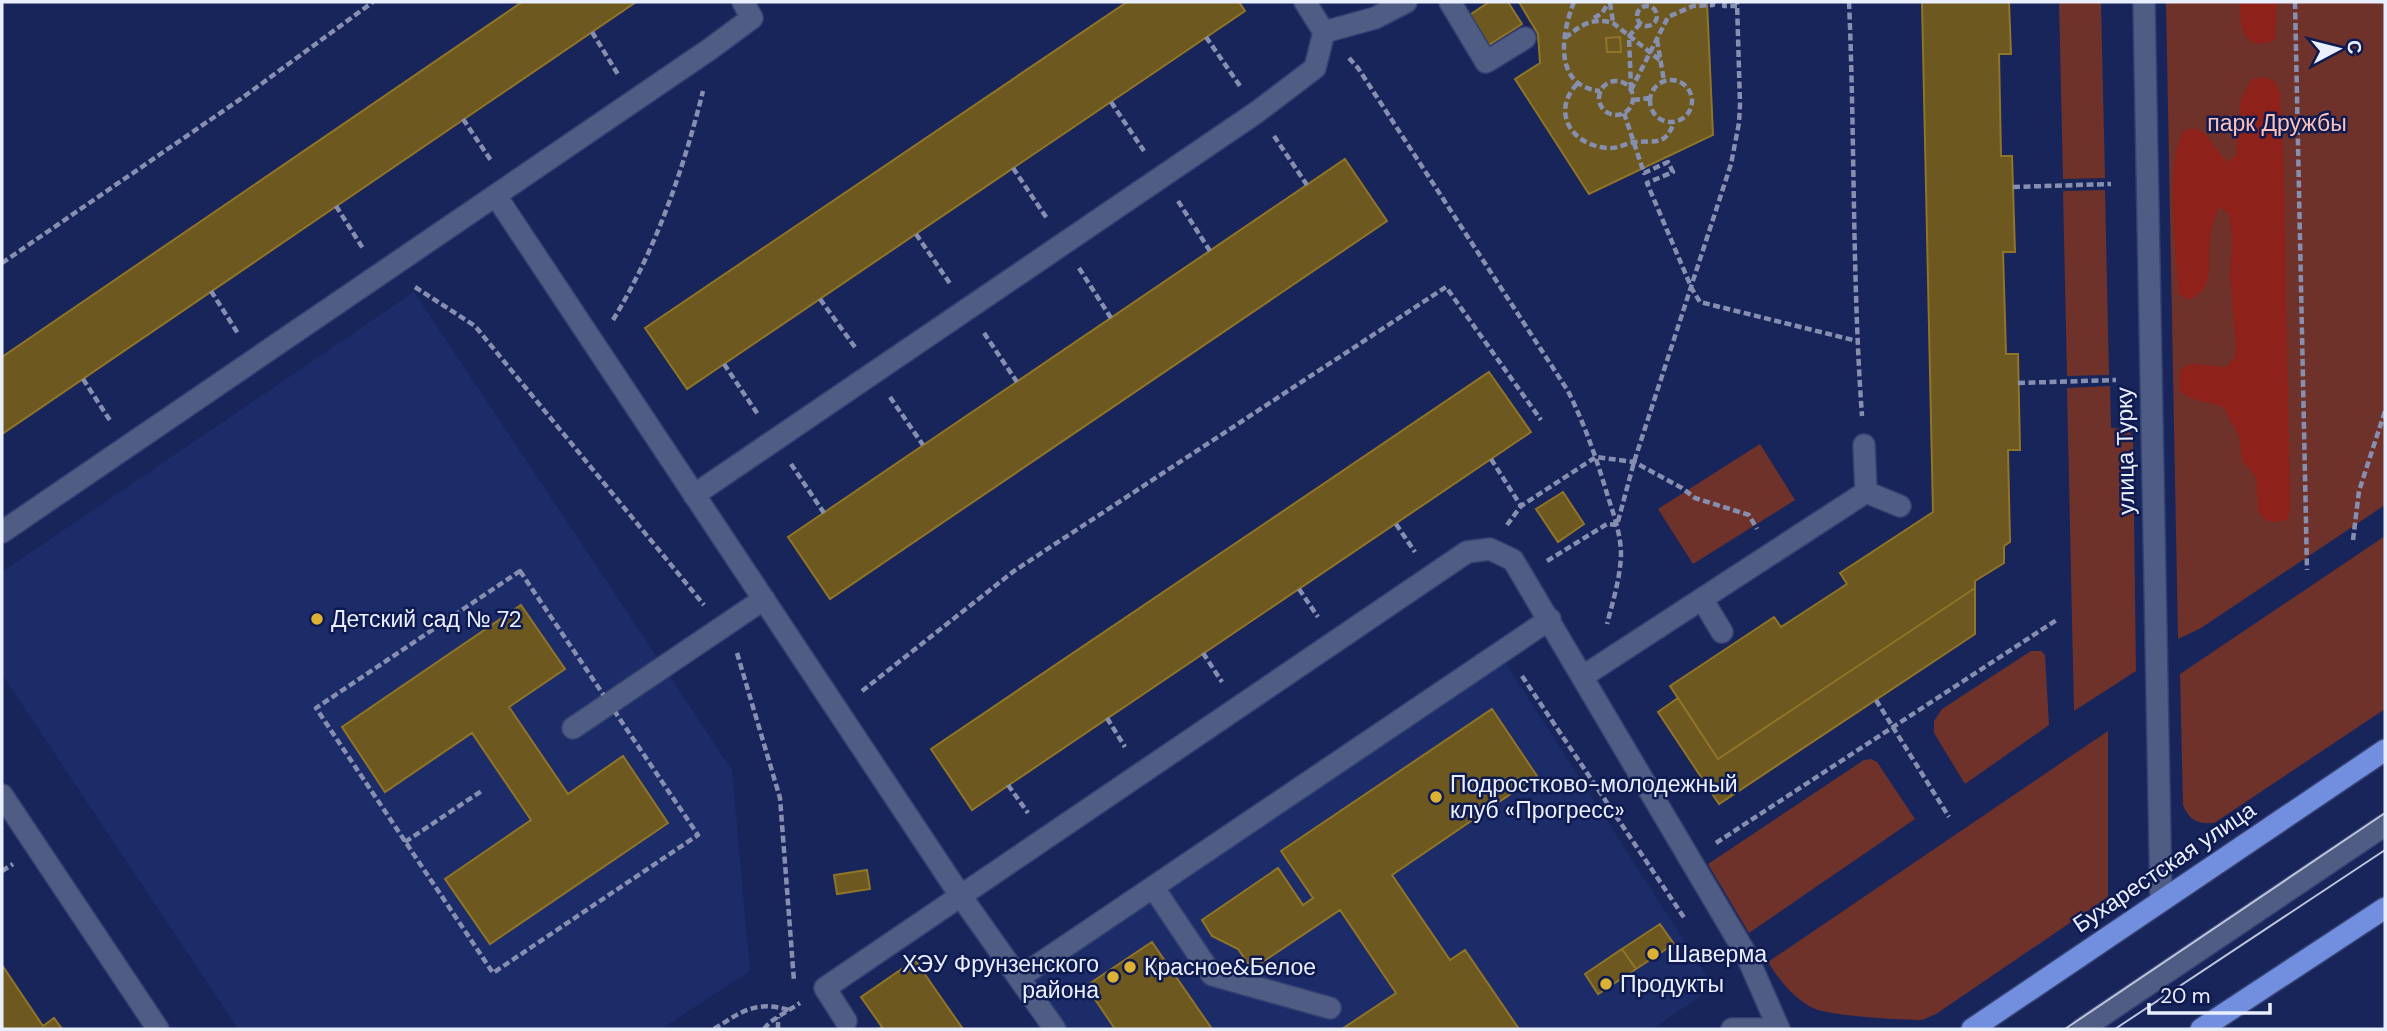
<svg xmlns="http://www.w3.org/2000/svg" width="2387" height="1031" font-family="'DM Sans',sans-serif">
  <rect width="100%" height="100%" fill="#17255b"/>
  <path fill="#1c2c69" d="M414 292 732 770 750 971 661 1029H238L2 674V572Z
    M1501 656 1714 987 1652 1029H1054L1022 983Z"/>
  <path fill="#6e322a" d="M2059 2H2101L2105 178 2063 179Z
    M2166 2H2385V505L2201 628 2178 639Z
    M2105 190 2109 375 2067 376 2063 191Z
    M2110 386 2111 428 2126 429 2133 436 2136 671 2074 711 2067 388Z
    M1760 444 1795 500 1693 564 1658 509Z
    M2385 536V709L2214 823C2197 824 2189 820 2183 805L2180 674Z
    M2031 651H2041L2045 655 2049 725 1965 784 1934 733V721L1942 709Z
    M2108 731V897L1936 1014 1922 1020C1901 1020 1829 1016 1813 1008 1794 999 1779 980 1768 962Z
    M1871 759 1877 762 1915 819 1749 933 1708 864 1864 760Z"/>
  <path fill="#8e221b" d="M2240 2H2277L2275 40C2242 53 2240 27 2240 2Z
    M2266 77 2275 82 2280 93 2284 175 2290 508 2288 519 2277 522 2265 520 2258 511 2256 477 2242 460 2239 436 2223 407 2189 398 2180 391 2179 379 2182 368 2192 364 2226 367 2234 359 2236 348 2230 275 2232 238 2229 215 2220 207C2215 217 2211 228 2210 239 2206 265 2218 290 2187 300L2178 293C2177 248 2164 170 2183 131L2193 128 2204 133 2227 162 2236 155 2241 99 2252 79Z"/>
  <path fill="#6d581f" stroke="#907428" stroke-width="2" d="M522 2H636L2 434V357Z
    M1127 2H1239L1245 11 687 389 645 328Z
    M1489 2H1508L1522 24 1487 46 1468 16Z
    M1519 2H1707L1713 135 1589 194 1515 79 1540 63 1538 34Z
    M1922 2H2009L2011 54H1999L2001 156H2012L2015 252H2003L2006 354H2018L2020 450H2008L2010 542 2004 546V563L1975 581V588L1718 759 1670 686 1774 617 1781 627 1847 584 1840 573 1933 512Z
    M1620 37 1621 52H1607L1606 38Z
    M1345 159 1387 221 830 599 788 537Z
    M1489 372 1531 432 972 810 931 749Z
    M1563 492 1584 524 1558 542 1536 509Z
    M1975 588V634L1719 804 1658 712 1678 698 1718 759Z
    M521 605 565 669 509 707 568 794 623 756 668 823 490 944 445 879 531 820 472 733 385 792 342 727Z
    M1492 709 1537 776 1392 875 1450 960 1465 950 1519 1029H1342L1396 993 1340 910 1252 969 1238 949 1212 936 1202 920 1278 868 1303 905 1313 898 1281 851Z
    M867 870 870 889 837 894 834 875Z
    M1660 924 1674 944 1636 969 1622 949Z
    M1152 942 1212 1029H1115L1086 986Z
    M1622 949 1636 969 1598 994 1585 974Z
    M915 960 942 999 963 1029H879L882 1027 861 997Z
    M2 965 43 1026 54 1018 62 1029H2Z"/>
  <g fill="none" stroke-linecap="round" stroke-linejoin="round">
    <g stroke="#354172" stroke-width="24">
      <path id="minor" d="M1450 2 1486 62 1525 38
        M2144 2 2161 900
        M1324 32 1375 18 1406 2
        M496 196 960 895 1055 1029
        M1864 445 1866 492 1900 506
        M694 495 1257 112 1315 68 1324 32 1305 2
        M2 532 710 49 752 18 743 2
        M1702 599 1722 632
        M1582 677 1866 492
        M573 728 764 599
        M2 795 158 1029
        M1153 887 1212 975 1330 1008
        M1020 977 1550 619
        M846 1021 825 988 1467 552 1490 549 1513 560 1746 954 1779 1029
        M1732 1029H1771
        M2082 1029 2385 825"/>
    </g>
    <g stroke="#354172" stroke-width="24">
      <path id="major" d="M1972 1029 2385 750
        M2201 1029 2385 908"/>
    </g>
    <path stroke="#868fb0" stroke-width="4.5" stroke-dasharray="7 3.5" stroke-linecap="butt" d="M1574 2C1561 34 1553 86 1600 91
      M1725 2 1724 6H1737
      M1849 2C1855 140 1852 278 1862 416
      M2295 2 2307 570
      M1610 3 1613 22
      M1637 16a10 10 0 1 1 20 0a10 10 0 1 1-20 0Z
      M1594 18 1602 13 1609 2
      M592 32 619 76
      M1206 37 1240 86
      M1565 38C1581 25 1592 17 1613 23L1661 61
      M1657 40 1664 81
      M1349 58 1358 68 1568 391C1585 425 1597 460 1608 497 1614 515 1621 535 1621 555 1620 579 1613 601 1607 624
      M1650 101a21 21 0 1 1 42 0a21 21 0 1 1-42 0Z
      M1599 98a17 17 0 1 1 34 0a17 17 0 1 1-34 0Z
      M1577 84C1550 113 1573 146 1608 148 1618 149 1626 143 1635 142 1656 140 1664 147 1674 123
      M1631 89 1629 36 1640 24
      M1631 90 1668 17 1693 6 1713 5V2
      M1633 100 1650 98
      M1111 102 1144 151
      M1624 113 1644 173 1668 162 1673 172 1647 183 1692 289 1700 302 1857 341
      M463 119 492 162
      M1274 136 1307 185
      M1013 168 1048 220
      M2013 187 2111 184
      M1178 201 1210 251
      M336 206 364 250
      M916 234 951 285
      M2 263 242 98 373 2
      M1079 268 1111 318
      M415 287 475 326 704 605
      M211 291 239 335
      M820 299 857 350
      M613 320C656 249 683 171 703 91
      M984 333 1017 382
      M724 364 759 416
      M83 379 111 422
      M2018 383 2116 380
      M890 397 923 445
      M1491 459 1521 506
      M791 464 824 513
      M1396 524 1415 552
      M1507 525 1521 506 1596 457 1634 462 1682 488 1695 498 1749 515 1757 529
      M2353 540 2359 491 2385 411
      M1547 561 1607 524 1617 525 1634 462 1731 164 1739 123 1740 104 1737 2
      M520 571 698 835 493 973 316 708Z
      M1299 589 1318 617
      M737 653 780 798 794 981
      M1203 653 1222 682
      M1522 676 1685 919
      M862 691 1014 571 1446 287 1541 420
      M1876 700 1949 817
      M1107 718 1125 747
      M1008 785 1028 813
      M405 842 483 790
      M1716 843 2058 619
      M2 871 13 864
      M714 1029C741 1012 755 1000 789 1010
      M764 1029 770 1022 800 1003
      M778 1029V1017"/>
    <use href="#minor" stroke="#4f5d84" stroke-width="21"/>
    <use href="#major" stroke="#728ede" stroke-width="21"/>
    <path stroke="#bcc3da" stroke-width="2" d="M2065 1029 2385 813
      M2115 1029 2385 850"/>
  </g>
  <g fill="#ddb133" stroke="#0e1a50" stroke-width="2.5">
    <circle cx="317" cy="619" r="7"/>
    <circle cx="1436" cy="797" r="7"/>
    <circle cx="1653" cy="954" r="7"/>
    <circle cx="1130" cy="967" r="7"/>
    <circle cx="1113" cy="977" r="7"/>
    <circle cx="1606" cy="984" r="7"/>
  </g>
  <g text-anchor="middle" stroke-width="5" stroke-linejoin="round" paint-order="stroke">
    <g font-size="23" fill="#fbc0b7" stroke="#0e1a50">
      <text x="2277" y="131">парк Дружбы</text>
    </g>
    <g font-size="23" fill="#eaeffd" stroke="#0e1a50">
      <text transform="translate(2125 451) rotate(-91)" y="8">улица Турку</text>
      <text transform="translate(2164 867) rotate(-34)" y="8">Бухарестская улица</text>
    </g>
    <g font-size="23" fill="#eaeffd" stroke="#0e1a50" text-anchor="start">
      <text x="331" y="627">Детский сад № 72</text>
      <text x="1450" y="792">Подростково-молодежный<tspan x="1450" dy="26">клуб «Прогресс»</tspan></text>
      <text x="1667" y="962">Шаверма</text>
      <text x="1099" y="972" text-anchor="end">ХЭУ Фрунзенского<tspan x="1099" dy="26">района</tspan></text>
      <text x="1144" y="975">Красное&amp;Белое</text>
      <text x="1620" y="992">Продукты</text>
    </g>
  </g>
  <rect width="2387" height="1031" fill="none" stroke="#eaeffd" stroke-width="7"/>
  <g transform="translate(2338 49) rotate(83)" stroke="#0e1a50" stroke-width="5" paint-order="stroke">
  <path d="M0-5L12 26L0 18L-12 26Z" fill="#eaeffd"/>
  <text y="-10" font-size="19" font-weight="bold" text-anchor="middle" fill="#eaeffd">С</text>
  </g>
  <path d="M2149 1003v10h121v-10" fill="none" stroke="#eaeffd" stroke-width="3.5"/>
  <text x="2160" y="1003" font-size="21" fill="#eaeffd" stroke="#0e1a50" stroke-width="5" paint-order="stroke">20 m</text>
</svg>
